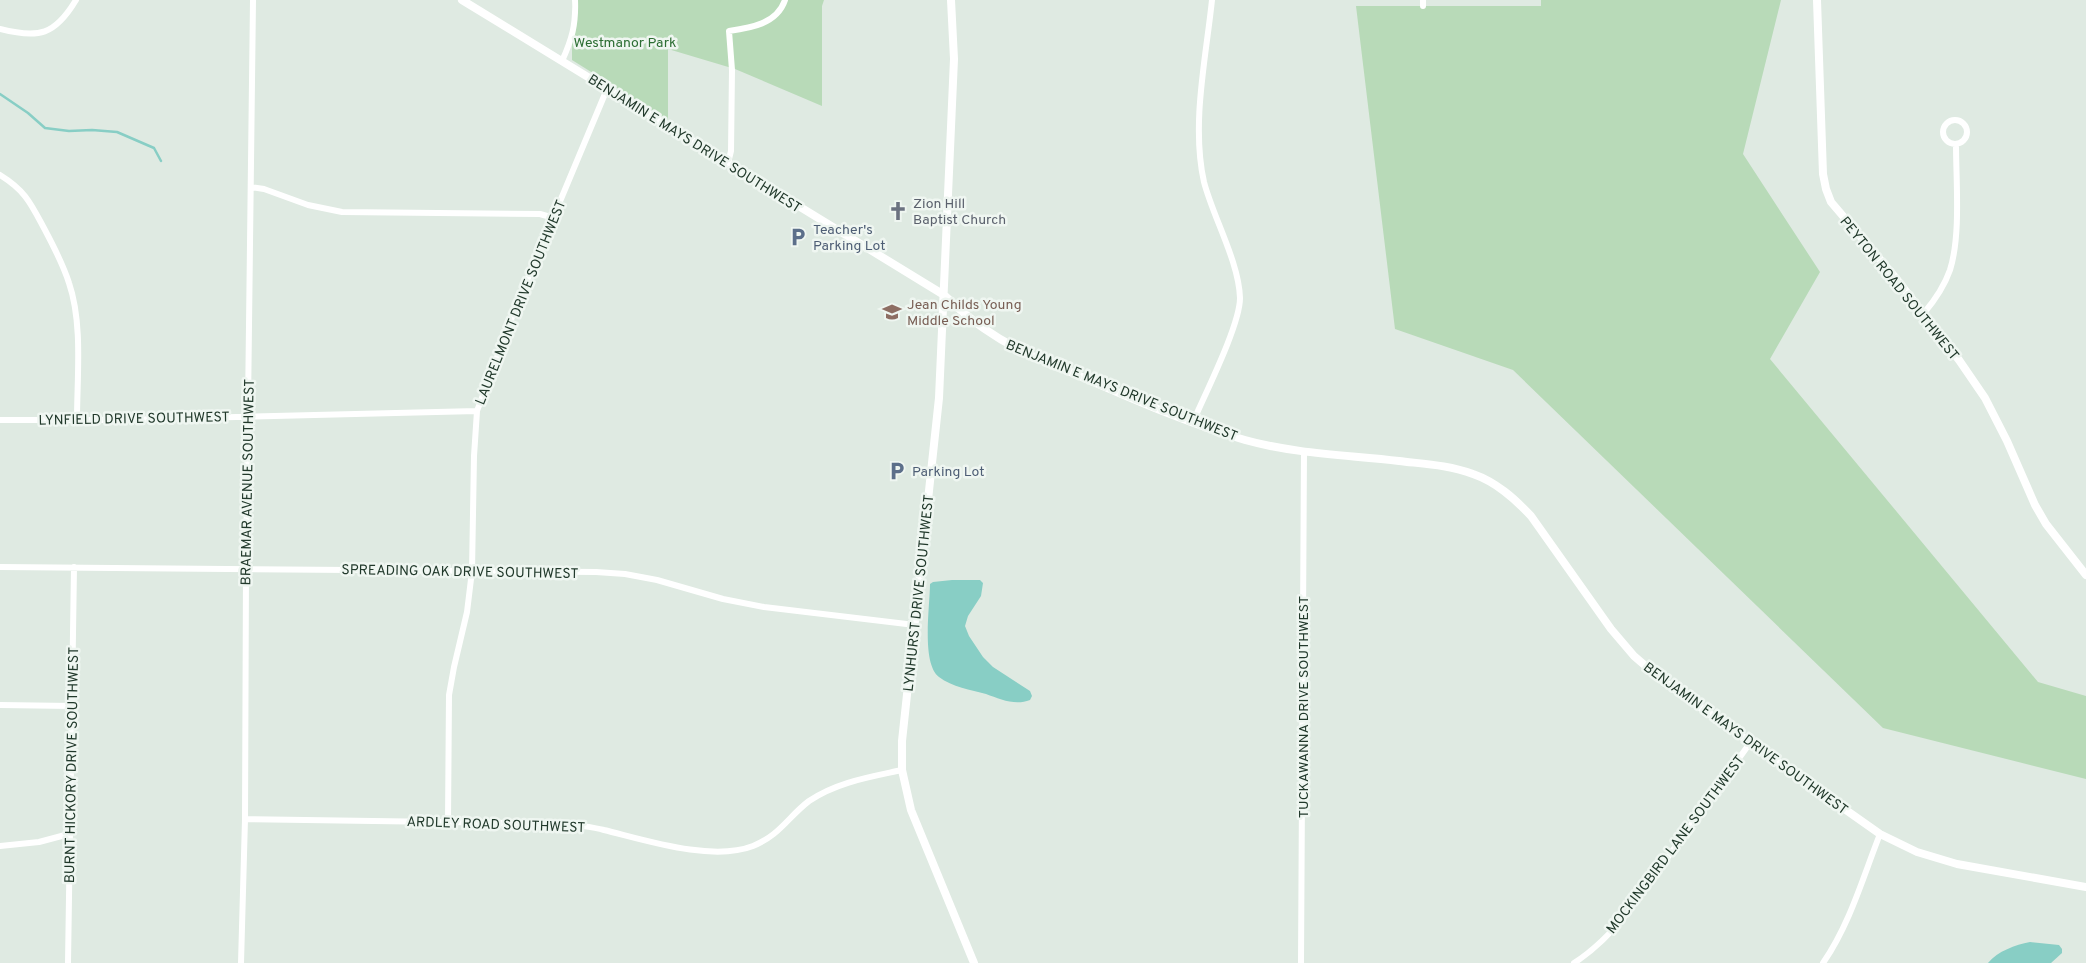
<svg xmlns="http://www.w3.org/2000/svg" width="2086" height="963" font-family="Overpass,sans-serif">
  <rect width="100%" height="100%" fill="#dfeae2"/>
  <path fill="#b8dab8" d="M572 0H824L822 6V106L735 69 668 49V120L572 60Z
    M1541 0H1781L1743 154 1820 272 1770 359 2038 682 2086 696V779L1883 728 1513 370 1395 329 1356 6H1541Z"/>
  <path fill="#88cec5" d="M952 580H980L983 583 981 596 968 616 965 626 969 636 983 657 993 667 1030 691 1032 696 1030 700C1015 706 1000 699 986 694 971 690 952 687 939 677 921 663 930 606 930 584L933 582Z
    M2030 942 2059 945 2062 949V953L2051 963H1988C1998 951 2015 945 2030 942Z"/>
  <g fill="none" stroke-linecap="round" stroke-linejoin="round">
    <path stroke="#88cec5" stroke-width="2.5" d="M0 94 28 113 45 128 69 131 92 130 117 132 154 148 161 161"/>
    <path stroke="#fff" stroke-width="6" d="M1423 6V0
      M0 29C39 39 55 35 76 0
      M562 61C572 39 576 25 575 0
      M1943 132a12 12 0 1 1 24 0a12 12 0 1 1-24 0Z
      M728 163 731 151 732 70 729 31C750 28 777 24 785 0
      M0 175C26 191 31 204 45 230 54 247 63 264 69 283 83 324 77 377 77 420
      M251 187 264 189 308 205 342 212 540 214 554 218
      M1924 313C1935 300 1944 287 1950 270 1961 235 1956 182 1956 144
      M0 420H120L477 411
      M1193 422C1205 394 1240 325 1240 298 1239 262 1213 217 1204 182 1191 124 1206 58 1212 0
      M0 567 596 572 625 574 657 580 723 599 764 607 915 625
      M0 705 72 706
      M245 819 570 824C581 826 593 827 604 830 645 840 712 862 753 846 780 835 788 817 809 801 837 782 870 777 902 770
      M448 821 449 695 454 667 467 612 472 571 474 456 477 411 515 309 607 89
      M0 846 39 842 69 834
      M68 963 74 567
      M241 963 245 819 246 569 253 0
      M1301 963 1304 451
      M1574 963C1596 949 1613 931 1629 911L1750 743
      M1823 963C1850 924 1863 877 1880 834"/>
    <path stroke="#fff" stroke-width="8" d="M462 0 944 295C971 321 996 339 1030 355 1101 384 1172 419 1245 440 1295 454 1348 455 1399 461 1424 464 1449 465 1473 474 1496 482 1514 498 1531 516L1611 629 1634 656 1663 681 1880 834 1917 852 1957 864 2086 887
      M951 0 954 59 939 398 902 741V770L911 810 974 963
      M1817 0 1823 174 1826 189 1831 202 1895 277 1959 360 1985 398 2007 441 2035 505 2046 524 2086 575"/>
  </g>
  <defs>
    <g id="church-bare" transform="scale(1.5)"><path d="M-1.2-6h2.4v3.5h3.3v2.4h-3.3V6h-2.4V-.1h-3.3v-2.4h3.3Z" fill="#6b7280" stroke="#eff6f1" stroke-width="2.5" paint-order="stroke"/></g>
    <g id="parking-bare" transform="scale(1.5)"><path d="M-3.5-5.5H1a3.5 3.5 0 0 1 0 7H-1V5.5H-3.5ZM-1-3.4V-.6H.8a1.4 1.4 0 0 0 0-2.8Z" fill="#5c6f8a" stroke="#eff6f1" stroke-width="2.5" paint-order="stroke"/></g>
    <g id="school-bare" transform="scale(1.5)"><path d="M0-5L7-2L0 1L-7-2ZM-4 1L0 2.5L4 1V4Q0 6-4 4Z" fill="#8d6e63" stroke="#eff6f1" stroke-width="2.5" paint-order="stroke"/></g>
  </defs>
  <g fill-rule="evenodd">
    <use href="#church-bare" x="898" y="211"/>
    <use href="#parking-bare" x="798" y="237"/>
    <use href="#school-bare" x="892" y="312"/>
    <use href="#parking-bare" x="897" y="471"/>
  </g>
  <g text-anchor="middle" stroke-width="5" stroke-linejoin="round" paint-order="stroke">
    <g font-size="14" fill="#2c6e33" stroke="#eff6f1">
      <text x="625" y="47">Westmanor Park</text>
    </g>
    <g font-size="14" fill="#21392b" stroke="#eff6f1">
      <text transform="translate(695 143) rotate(32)" y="5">BENJAMIN E MAYS DRIVE SOUTHWEST</text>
      <text transform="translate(1900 288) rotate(51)" y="5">PEYTON ROAD SOUTHWEST</text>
      <text transform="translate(520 302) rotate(-68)" y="5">LAURELMONT DRIVE SOUTHWEST</text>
      <text transform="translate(1122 390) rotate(22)" y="5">BENJAMIN E MAYS DRIVE SOUTHWEST</text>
      <text transform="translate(134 418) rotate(-1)" y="5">LYNFIELD DRIVE SOUTHWEST</text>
      <text transform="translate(247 482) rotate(-89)" y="5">BRAEMAR AVENUE SOUTHWEST</text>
      <text transform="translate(460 571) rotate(1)" y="5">SPREADING OAK DRIVE SOUTHWEST</text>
      <text transform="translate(918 593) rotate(-84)" y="5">LYNHURST DRIVE SOUTHWEST</text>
      <text transform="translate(1303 707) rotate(-90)" y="5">TUCKAWANNA DRIVE SOUTHWEST</text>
      <text transform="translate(1746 738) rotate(36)" y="5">BENJAMIN E MAYS DRIVE SOUTHWEST</text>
      <text transform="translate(71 765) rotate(-89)" y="5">BURNT HICKORY DRIVE SOUTHWEST</text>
      <text transform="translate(496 824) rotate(2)" y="5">ARDLEY ROAD SOUTHWEST</text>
      <text transform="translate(1675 844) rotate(-53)" y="5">MOCKINGBIRD LANE SOUTHWEST</text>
    </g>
    <g font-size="14" fill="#5b616d" stroke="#eff6f1" text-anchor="start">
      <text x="913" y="208">Zion Hill<tspan x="913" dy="16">Baptist Church</tspan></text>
    </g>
    <g font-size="14" fill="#4e5e75" stroke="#eff6f1" text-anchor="start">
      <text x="813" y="234">Teacher's<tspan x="813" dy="16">Parking Lot</tspan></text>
      <text x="912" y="476">Parking Lot</text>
    </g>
    <g font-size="14" fill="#785e54" stroke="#eff6f1" text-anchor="start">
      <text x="907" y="309">Jean Childs Young<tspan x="907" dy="16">Middle School</tspan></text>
    </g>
  </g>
</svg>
